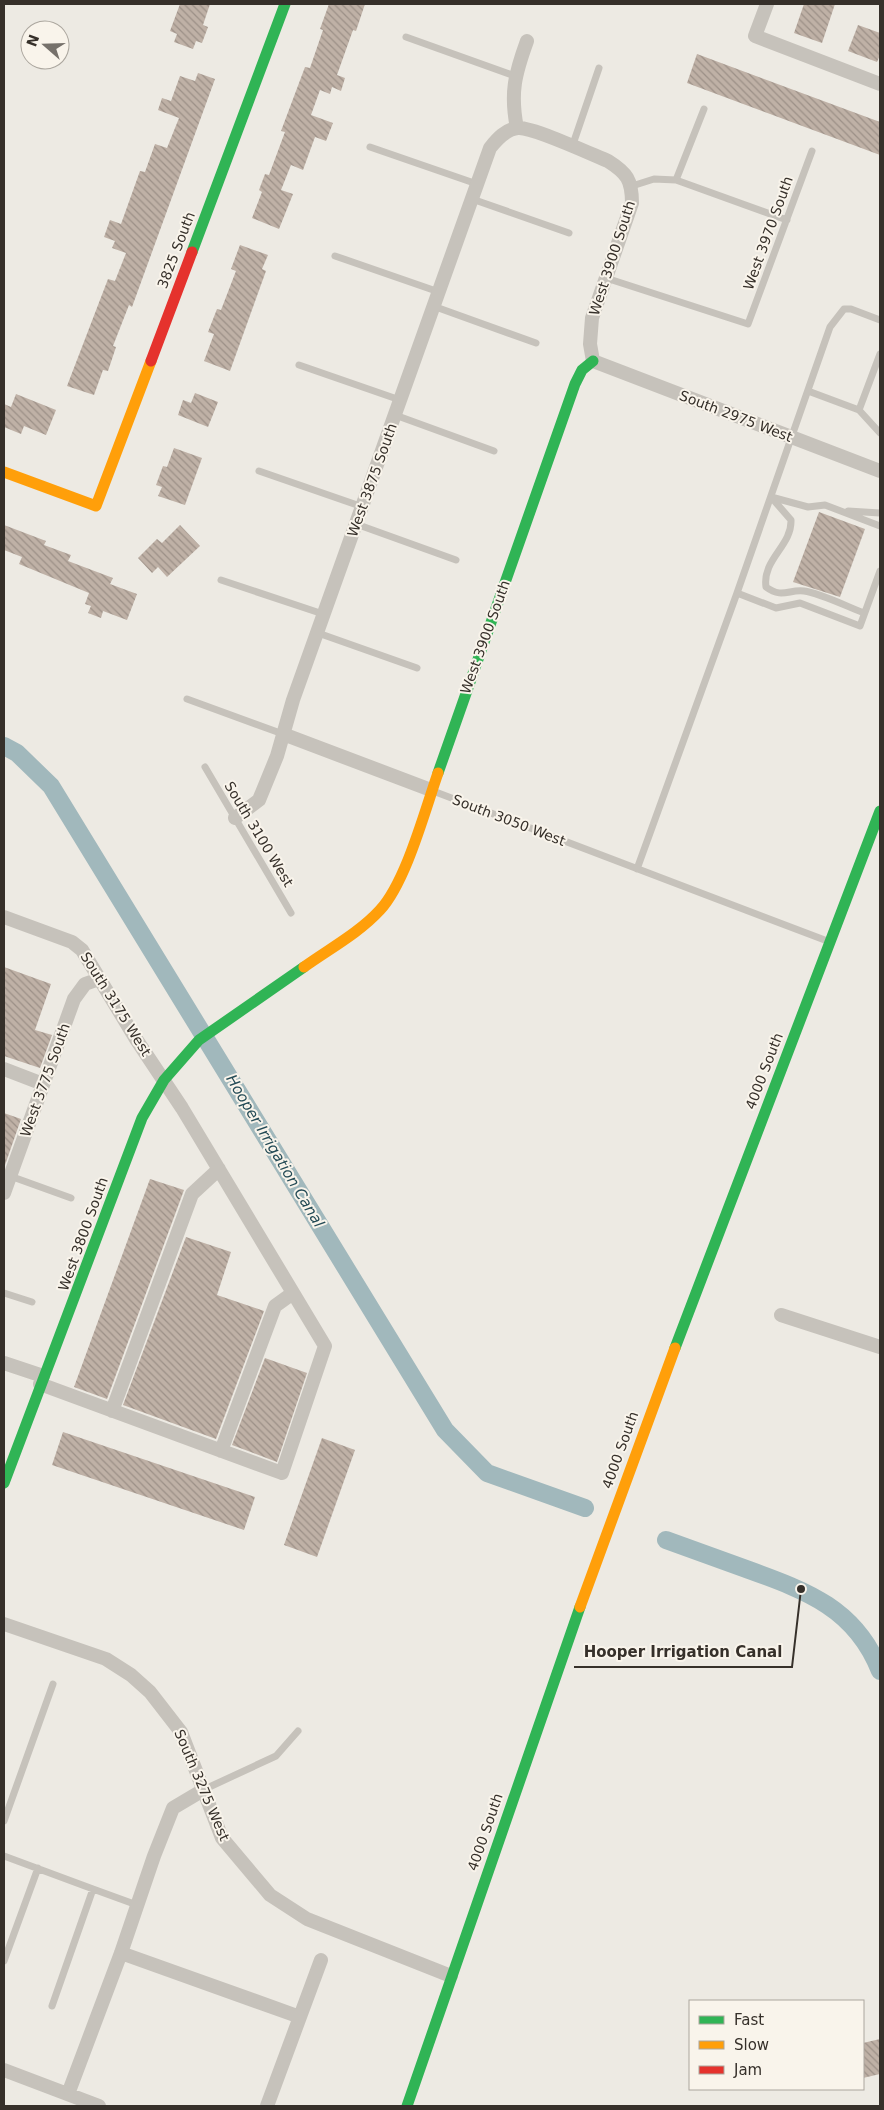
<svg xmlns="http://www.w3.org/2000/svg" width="884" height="2110" font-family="'DejaVu Sans',sans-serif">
  <defs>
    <pattern id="building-back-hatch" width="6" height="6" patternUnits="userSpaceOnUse" patternTransform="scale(1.25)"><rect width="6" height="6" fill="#bfb1a6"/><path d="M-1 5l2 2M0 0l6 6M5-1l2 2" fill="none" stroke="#9c9087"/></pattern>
  </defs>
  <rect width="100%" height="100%" fill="#edeae3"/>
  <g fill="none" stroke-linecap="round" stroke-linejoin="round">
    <path stroke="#a1b8bc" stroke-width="18" d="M4 746 17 753 51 786 445 1430 487 1473 585 1508
      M666 1540C694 1550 722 1560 749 1570 807 1591 856 1609 880 1671"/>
  </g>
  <path fill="url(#building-back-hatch)" d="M180 4H210L203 25 208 27 202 43 196 41 193 49 174 42 177 34 170 31Z
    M329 4H365L356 31 353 30 337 75 345 78 341 91 332 87 330 94 320 90 311 115 333 123 326 141 315 137 303 170 291 165 281 190 293 194 279 229 252 218 262 192 259 190 265 174 269 175 285 132 281 131 305 67 310 68 323 30 320 29Z
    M804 4H835L822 43 794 33Z
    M858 25 880 33V55L877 62 848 51Z
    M697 54 880 122V155L687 83Z
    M198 73 215 79 132 307 129 305 113 346 116 347 108 371 103 370 94 395 67 386 108 279 115 281 126 253 112 248 115 241 104 237 110 220 121 224 140 171 145 172 155 144 167 148 179 118 158 110 162 98 171 101 180 76 195 81Z
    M240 245 268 255 262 269 266 271 230 371 204 361 214 334 208 332 217 309 221 310 236 271 231 269Z
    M195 393 218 402 208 427 178 415 183 400 191 403Z
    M16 394 56 410 46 435 24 426 21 434 4 427V404L11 407Z
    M174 448 202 458 185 505 158 496 162 487 156 485 163 466 167 467Z
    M819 512 865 529 840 597 793 582Z
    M4 525 46 541 44 545 71 555 68 561 113 578 110 584 137 594 127 620 103 611 101 618 88 613 91 606 85 604 89 593 19 564 22 557 4 550Z
    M180 525 200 546 167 577 158 567 152 573 138 558 157 539 162 543Z
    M4 967 51 984 35 1030 52 1035 40 1068 4 1056Z
    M4 1113 21 1119 4 1168Z
    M150 1179 184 1190 107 1399 74 1387Z
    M186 1237 231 1252 217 1295 264 1311 216 1439 123 1405Z
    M265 1358 307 1373 277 1462 232 1445Z
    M63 1432 255 1497 244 1530 52 1465Z
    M322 1438 355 1450 317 1557 284 1545Z
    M880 2039V2074L863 2078V2043Z"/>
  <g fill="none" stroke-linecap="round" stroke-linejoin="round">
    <path stroke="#c6c2bb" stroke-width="7" d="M406 37 515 76
      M370 147 477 184
      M572 147 599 68
      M676 180 704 109
      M632 186 654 179 676 180 787 220
      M472 199 569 233
      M335 256 439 292
      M606 278 748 324 812 151
      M433 306 536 343
      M880 320 851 309H844L830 327 737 593 776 608 800 603 860 626 880 571
      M299 365 400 400
      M808 391 859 410 880 354
      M859 410 880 433
      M395 415 494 451
      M259 471 363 507
      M771 497 791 520C792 546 762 559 766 587 782 599 789 589 804 591 820 593 848 607 864 613
      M771 497 808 507 825 505 880 526
      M848 511 880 513
      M356 524 456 560
      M221 580 323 614
      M318 633 417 668
      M187 699 283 734
      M205 767 291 913
      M433 791 830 942
      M637 869 737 593
      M10 1176 71 1198
      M4 1293 32 1302
      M205 1789 276 1756 298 1731
      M4 1821 53 1684
      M4 1856 93 1889
      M4 1961 38 1868
      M52 2006 93 1889 137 1905"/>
    <path stroke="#c6c2bb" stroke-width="14" d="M767 4 755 36 880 84
      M517 128C510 93 515 74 527 41
      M283 734 431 790
      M235 818 259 800 277 756 293 700 490 148C497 139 506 129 518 128 533 127 591 154 608 161 627 173 632 180 632 203L592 318 590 344 593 361 880 471
      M4 917 72 942 82 950 136 1039 182 1108 325 1346 282 1473 40 1384
      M4 1069 43 1084
      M4 1193 74 999 85 984 99 979
      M781 1315 880 1347
      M4 1363 43 1376
      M112 1411 192 1194 219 1169
      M221 1451 275 1306 293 1293
      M4 1624 106 1659 131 1675 150 1692 181 1732 222 1838 270 1895 307 1919 451 1976
      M121 1953 300 2017
      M4 2070 99 2106
      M68 2094 121 1953 154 1856 173 1808 205 1789
      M267 2106 321 1960"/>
    <path stroke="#30b455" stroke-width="11" d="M192 252 285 4
      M438 773 575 384 582 370 593 361
      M675 1348 880 811
      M4 1483 142 1118 164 1080 199 1040 304 967
      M407 2106 580 1607"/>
    <path stroke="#ff9f0a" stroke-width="11" d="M4 472 96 506 151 361
      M304 967C329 949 359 933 380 910 406 882 425 810 438 773
      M580 1607 675 1348"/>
    <path stroke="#e5322d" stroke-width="11" d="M151 361 192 252"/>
  </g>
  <g text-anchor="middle" stroke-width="4" stroke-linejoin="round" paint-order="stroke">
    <g font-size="14" fill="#36302a" stroke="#f9f4eb">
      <text transform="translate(768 233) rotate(-70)" y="5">West 3970 South</text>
      <text transform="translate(176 250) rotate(-69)" y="5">3825 South</text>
      <text transform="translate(612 258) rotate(-72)" y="5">West 3900 South</text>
      <text transform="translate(736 416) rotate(21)" y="5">South 2975 West</text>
      <text transform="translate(372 480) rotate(-70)" y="5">West 3875 South</text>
      <text transform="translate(485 637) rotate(-70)" y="5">West 3900 South</text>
      <text transform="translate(509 820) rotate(21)" y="5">South 3050 West</text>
      <text transform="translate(259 834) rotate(59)" y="5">South 3100 West</text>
      <text transform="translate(116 1004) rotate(58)" y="5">South 3175 West</text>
      <text transform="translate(764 1071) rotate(-69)" y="5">4000 South</text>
      <text transform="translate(45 1080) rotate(-70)" y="5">West 3775 South</text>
      <text transform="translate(83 1234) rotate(-70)" y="5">West 3800 South</text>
      <text transform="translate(620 1450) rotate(-70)" y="5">4000 South</text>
      <text transform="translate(202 1785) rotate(67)" y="5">South 3275 West</text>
      <text transform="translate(485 1832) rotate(-71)" y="5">4000 South</text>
    </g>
    <g font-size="15" font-style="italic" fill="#234a55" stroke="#f9f4eb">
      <text transform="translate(275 1151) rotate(59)" y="5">Hooper Irrigation Canal</text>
    </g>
  </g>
  <path fill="none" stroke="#36302a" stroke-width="2" d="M801 1589L792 1667H574"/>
  <circle fill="#36302a" stroke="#f9f4eb" stroke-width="2" cx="801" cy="1589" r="5"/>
  <g font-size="15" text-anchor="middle" font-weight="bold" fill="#36302a" stroke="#f9f4eb" stroke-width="4" stroke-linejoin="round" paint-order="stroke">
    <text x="683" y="1657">Hooper Irrigation Canal</text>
  </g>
  <rect width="884" height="2110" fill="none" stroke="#36302a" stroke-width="10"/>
  <rect x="689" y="2000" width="175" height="90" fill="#f9f4eb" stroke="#aba69e"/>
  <rect x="699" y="2016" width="25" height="8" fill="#30b455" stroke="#aba69e"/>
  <text x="734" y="2025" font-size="15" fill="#36302a">Fast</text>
  <rect x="699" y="2041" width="25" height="8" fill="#ff9f0a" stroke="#aba69e"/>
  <text x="734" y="2050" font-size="15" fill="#36302a">Slow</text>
  <rect x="699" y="2066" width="25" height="8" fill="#e5322d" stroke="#aba69e"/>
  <text x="734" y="2075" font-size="15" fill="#36302a">Jam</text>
  <g transform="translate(45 45) rotate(290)"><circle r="24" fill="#f9f4eb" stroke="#aba69e"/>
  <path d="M0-4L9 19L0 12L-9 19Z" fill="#76716b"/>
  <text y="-8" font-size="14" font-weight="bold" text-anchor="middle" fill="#36302a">N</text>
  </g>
</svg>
